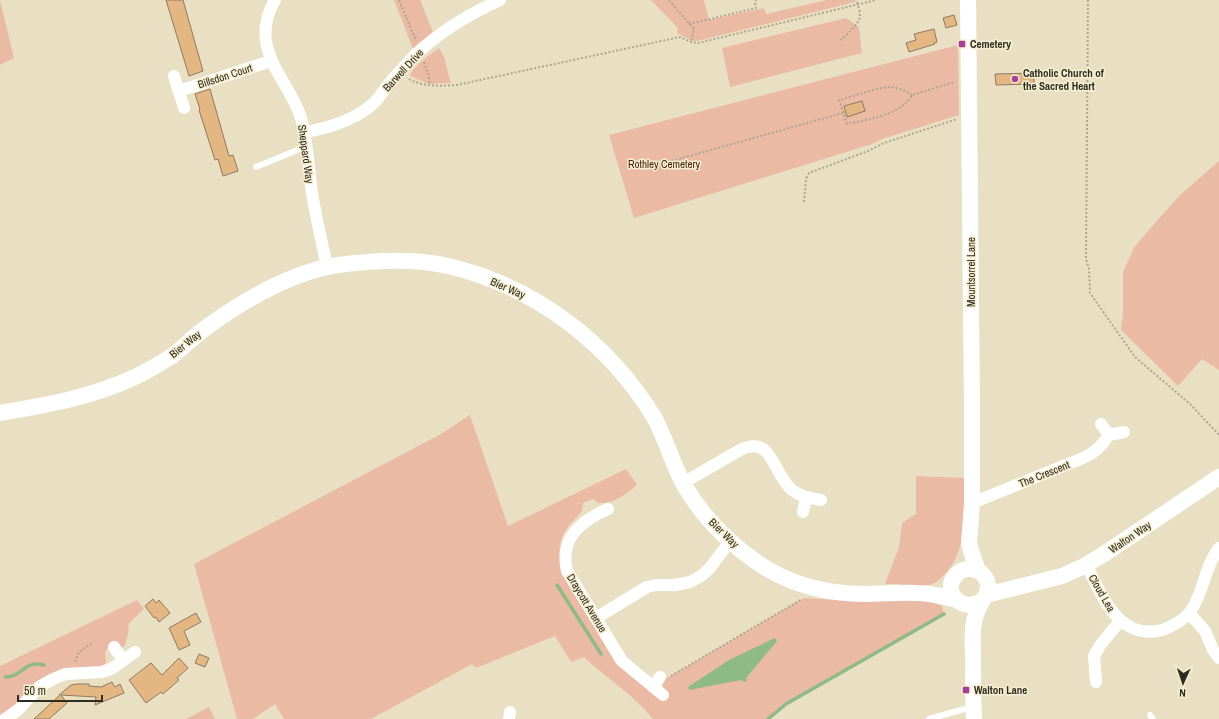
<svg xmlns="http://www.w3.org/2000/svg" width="1219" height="719" font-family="'Archivo Narrow',sans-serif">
  <rect width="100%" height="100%" fill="#e9e0c3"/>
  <path fill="#eabaa4" d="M0 0 14 58 0 65Z
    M394 0H420L433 32 413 49Z
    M651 0H704L709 20 764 8 766 14 827 0H855V2L697 41H693L677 33 678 28Z
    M846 18 859 27 862 53 730 87 722 48Z
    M958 45 959 115 882 139 872 144 634 218 609 135Z
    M439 48 444 57 451 83 429 84 410 76C412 67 431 54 439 48Z
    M1219 161V370L1202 359 1178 386 1121 330 1123 312V272L1135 246 1178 197Z
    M470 415 508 526 626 469 637 485C626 494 614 504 598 503L593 499 583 503C583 512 579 515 573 521 556 538 557 559 566 579L612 657 617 665 663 701 667 695C662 689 662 685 664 678L669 677 804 598 849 601 926 600 942 606 944 614 786 704 768 719H653C634 695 606 678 584 657L571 662 555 636 476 668 472 664 371 719H284L275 704 253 719H237L194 564 441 434Z
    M916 476 965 478C964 509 969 550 944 575 941 578 937 582 932 584 924 587 913 586 905 587L901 584H885L899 547 902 523 916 514Z
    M137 600 144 609 129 623 128 634 124 647H111L107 649 105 653 106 663 101 669 59 673 0 719V666Z
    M209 707 215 719H186Z"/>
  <path fill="#8eba87" d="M775 638 777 641 746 678 747 681 744 682 741 680 689 690 688 687 729 660Z"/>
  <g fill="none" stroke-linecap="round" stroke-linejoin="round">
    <path stroke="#8eba87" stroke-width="3.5" d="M557 585 601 654
      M5 677C23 677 23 660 44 665
      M768 719 786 704 944 614"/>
  </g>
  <path fill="#e4b782" stroke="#8d7963" d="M166 0H183L203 71 189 76Z
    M954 15 957 25 946 28 943 18Z
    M934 29 937 42 934 43 935 44 909 52 906 43 916 40 914 34Z
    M1034 73V84L996 85 995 74Z
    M210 89 229 156 233 155 238 171 223 176 218 159 215 160 199 110 200 109 195 94Z
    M862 101 865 111 847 117 844 106Z
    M153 599 156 603 159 600 170 613 159 622 156 617 154 618 145 606Z
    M196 613 201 622 184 631 190 645 179 650 169 628Z
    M199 654 209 658 205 667 195 663Z
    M179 658 188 668 177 678 179 680 163 694 161 692 146 703 129 680 151 663 162 675Z
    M112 682 115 687 120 684 124 693 95 705 96 697 61 695 67 703 49 719H34L60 695H59L71 685 77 684H89V686L101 687Z"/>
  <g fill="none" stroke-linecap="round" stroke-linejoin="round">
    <path stroke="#ada68e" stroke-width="2" stroke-dasharray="2 2" stroke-linecap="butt" d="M399 0 416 41
      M669 0 694 29 691 42
      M1088 0 1086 259 1089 269 1090 293 1135 357 1190 404 1219 435
      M689 24 756 8 755 3 756 0
      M840 40C846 36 860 23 860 16 860 11 858 5 856 0
      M424 62 429 77 430 85
      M409 79C423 87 441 86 457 85L680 37 691 42 698 43 876 0
      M912 95C905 90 896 87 888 87 873 89 854 96 839 100L847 124C868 119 900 116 912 95L955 82
      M664 163 843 113
      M804 202 806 179 809 173 868 151 884 143 957 119
      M75 662 79 652 92 643
      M671 676 802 599"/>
    <path stroke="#fff" stroke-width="6" d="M256 167 307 146
      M1150 715 1153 719
      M929 719 972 707"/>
    <path stroke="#fff" stroke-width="12" d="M275 0C268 12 264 27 266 41 270 68 291 89 300 115 308 140 308 167 312 193 316 218 322 242 327 267
      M174 76 184 108
      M179 91 271 61
      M305 132C329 128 355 120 374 103 379 98 383 91 387 86 396 75 406 64 416 54 441 31 469 14 500 0
      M1101 424 1109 435
      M683 483 740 450C773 434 772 473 792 490 801 497 810 498 821 500
      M972 503 1083 458C1095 453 1102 446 1109 435L1124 432
      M608 509C581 521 559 538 567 571L622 661 663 695
      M803 512 806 498
      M1086 564C1102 595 1118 641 1162 630 1171 627 1184 620 1190 612 1204 593 1204 567 1219 548
      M1189 613 1205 631 1213 650 1219 658
      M596 618 647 587 656 585H675L690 582 701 576 710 568 730 541
      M114 647 123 660
      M1096 682 1094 656 1101 644 1120 621
      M653 687 660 677
      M5 719 18 710 39 687 51 680 65 674 102 672 113 668 135 652
      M509 719 510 712"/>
    <path stroke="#fff" stroke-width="16" d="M968 0 972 406V503L969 543 972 554 978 571
      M0 413C46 405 94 397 137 376 149 370 161 363 172 356 184 347 195 335 207 327 247 298 296 269 346 264 379 260 415 258 448 266 534 286 608 342 654 417 666 439 672 463 684 485 702 516 729 543 758 563 790 585 828 594 866 594 883 594 900 592 917 593 931 593 944 597 957 600
      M986 595 1062 576 1084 566 1104 554 1219 477
      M974 719C973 699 973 678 973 658 973 649 972 640 973 631 973 623 976 614 979 607 982 600 989 594 988 585 986 570 967 563 956 575 940 592 964 615 983 600"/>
  </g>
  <g fill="#ab3c99" stroke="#f6eed0" stroke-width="1.5">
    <rect x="958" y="40" width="8" height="8" rx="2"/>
    <circle cx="1015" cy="79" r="4"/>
    <rect x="962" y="686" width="8" height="8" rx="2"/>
  </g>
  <g text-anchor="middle" stroke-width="3" stroke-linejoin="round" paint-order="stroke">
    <g font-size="11" font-weight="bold" fill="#2e2b20" stroke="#f6eed0" text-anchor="start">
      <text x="970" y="48">Cemetery</text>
      <text x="1023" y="77">Catholic Church of<tspan x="1023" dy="13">the Sacred Heart</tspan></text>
      <text x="974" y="694">Walton Lane</text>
    </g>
    <g font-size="11" fill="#2e2b20" stroke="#f6eed0">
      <text transform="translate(403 70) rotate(-47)" y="4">Barwell Drive</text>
      <text transform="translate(225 76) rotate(-18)" y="4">Billsdon Court</text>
      <text transform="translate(306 154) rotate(82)" y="4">Sheppard Way</text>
      <text transform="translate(971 272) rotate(-90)" y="4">Mountsorrel Lane</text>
      <text transform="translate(508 288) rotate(24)" y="4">Bier Way</text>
      <text transform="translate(185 344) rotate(-39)" y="4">Bier Way</text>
      <text transform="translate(1044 474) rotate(-22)" y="4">The Crescent</text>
      <text transform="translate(724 533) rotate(44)" y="4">Bier Way</text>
      <text transform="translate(1130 537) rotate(-34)" y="4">Walton Way</text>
      <text transform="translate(1102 593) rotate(60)" y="4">Cloud Lea</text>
      <text transform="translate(587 603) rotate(59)" y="4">Draycott Avenue</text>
    </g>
    <g font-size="11" fill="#4a220c" stroke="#f6eed0">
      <text x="664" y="168">Rothley Cemetery</text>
    </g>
  </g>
  <g transform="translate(1183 683) rotate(183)" stroke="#f6eed0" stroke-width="3" paint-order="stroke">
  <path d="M0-3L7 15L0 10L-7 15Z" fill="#2e2b20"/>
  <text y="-6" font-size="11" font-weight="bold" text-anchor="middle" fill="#2e2b20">N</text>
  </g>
  <path d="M18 695v6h84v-6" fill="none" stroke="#2e2b20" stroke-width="2"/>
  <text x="24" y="695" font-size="12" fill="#2e2b20" stroke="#f6eed0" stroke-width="3" paint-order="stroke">50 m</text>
</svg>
